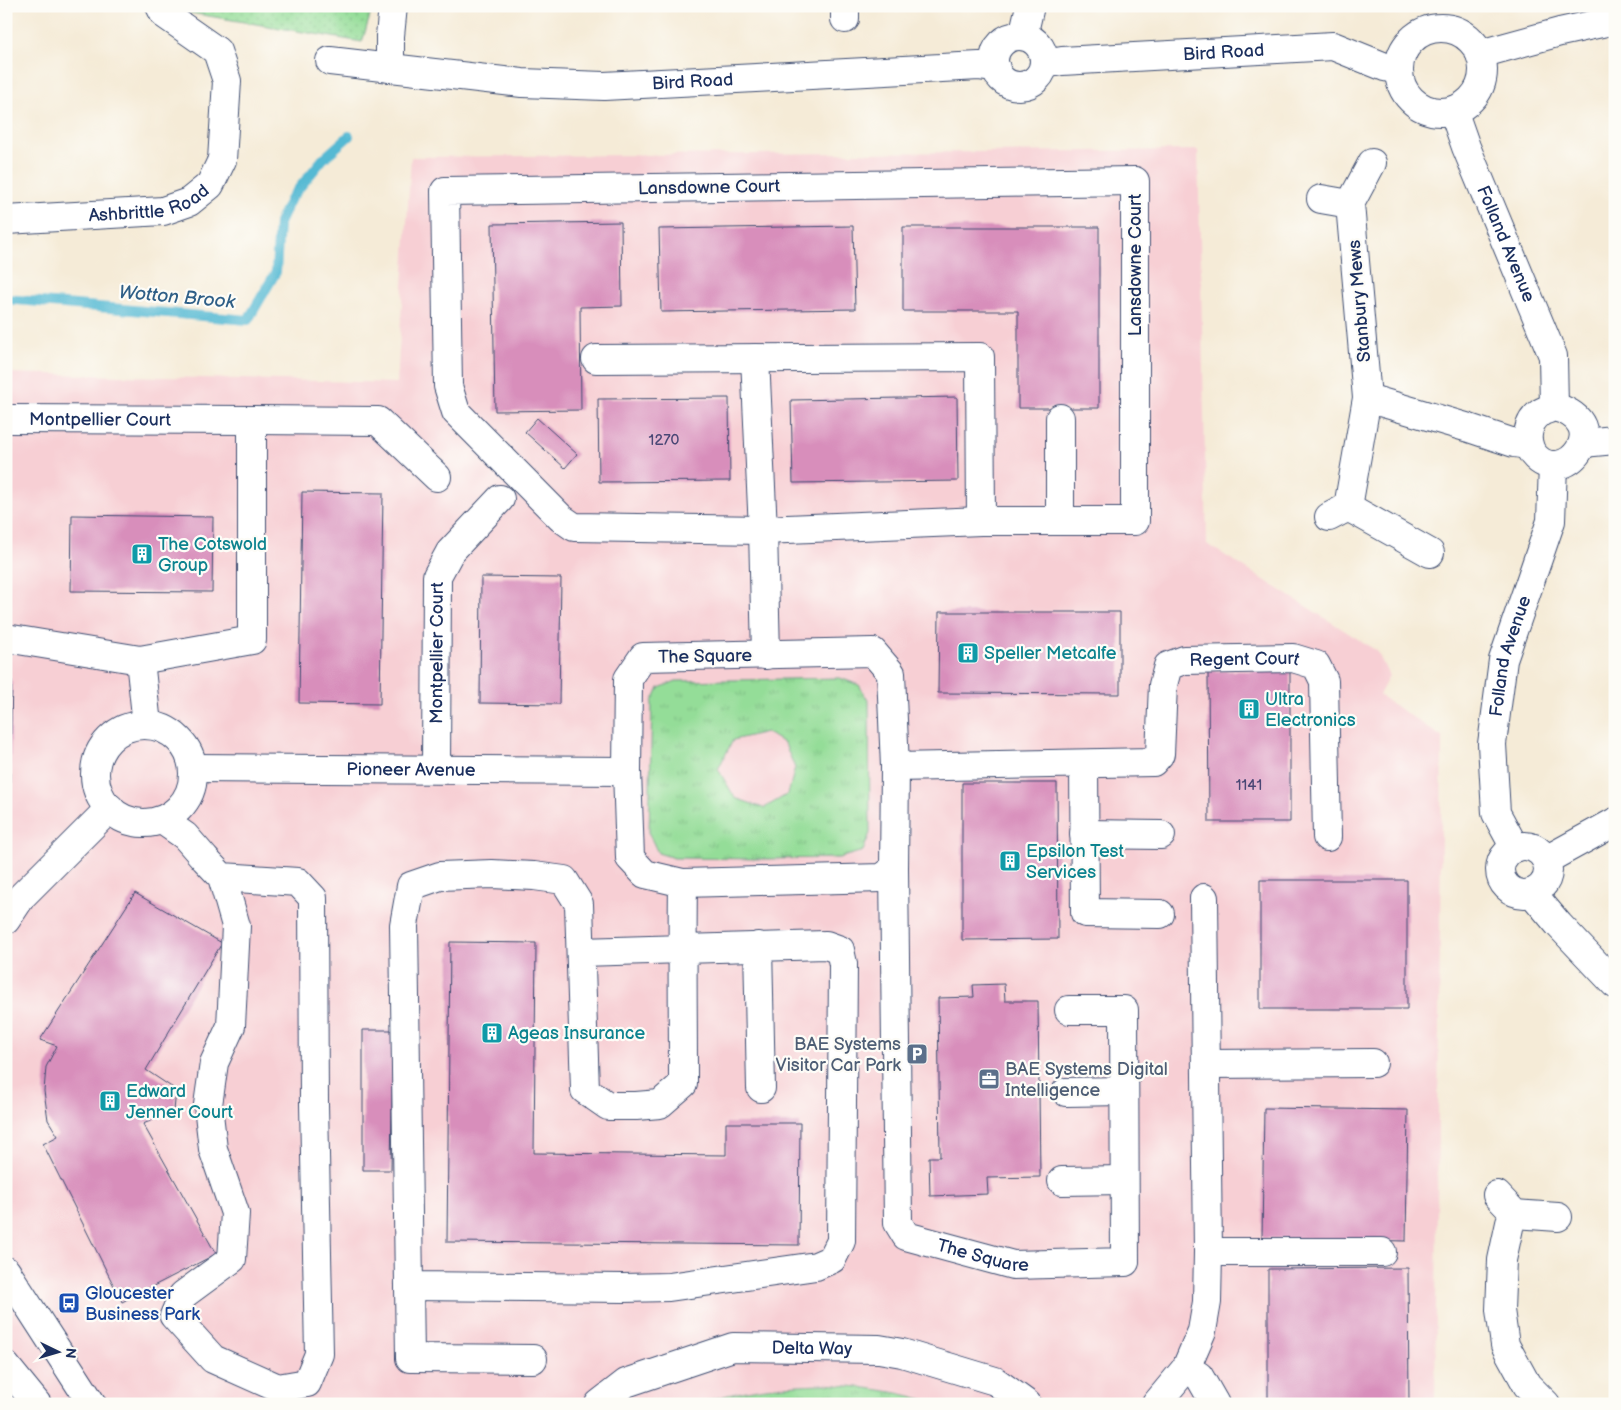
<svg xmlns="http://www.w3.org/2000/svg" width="1621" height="1410" font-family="'Balsamiq Sans',sans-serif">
  <defs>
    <pattern id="grass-tufts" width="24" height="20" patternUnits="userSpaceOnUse" patternTransform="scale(1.25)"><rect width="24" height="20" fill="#94dd98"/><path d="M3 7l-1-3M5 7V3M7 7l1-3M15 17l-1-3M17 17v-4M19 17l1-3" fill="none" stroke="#7fbe85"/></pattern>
    <pattern id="park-dots" width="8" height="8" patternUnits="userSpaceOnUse" patternTransform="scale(1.25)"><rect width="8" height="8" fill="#94dd98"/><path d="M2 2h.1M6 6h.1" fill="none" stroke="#7fbe85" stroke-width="1.8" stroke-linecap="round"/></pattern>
  </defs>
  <rect width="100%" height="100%" fill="#fdfcf7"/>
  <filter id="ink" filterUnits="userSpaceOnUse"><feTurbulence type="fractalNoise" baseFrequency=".02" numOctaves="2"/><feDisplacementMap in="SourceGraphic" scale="10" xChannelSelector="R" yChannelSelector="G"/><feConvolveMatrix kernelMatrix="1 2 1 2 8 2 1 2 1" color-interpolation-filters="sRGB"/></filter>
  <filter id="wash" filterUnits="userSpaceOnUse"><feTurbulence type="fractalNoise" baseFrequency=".0096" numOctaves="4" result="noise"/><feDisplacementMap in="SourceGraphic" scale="20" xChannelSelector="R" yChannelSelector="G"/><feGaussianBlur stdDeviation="1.12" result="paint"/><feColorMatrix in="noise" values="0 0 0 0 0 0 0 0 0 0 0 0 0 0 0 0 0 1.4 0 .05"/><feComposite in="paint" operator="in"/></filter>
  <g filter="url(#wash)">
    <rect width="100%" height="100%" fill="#f5ebd7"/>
    <path fill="#f7cfd4" d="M1198 150 1207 544 1377 651 1389 676 1379 695 1442 737 1435 1404H6V373L397 383 411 157Z"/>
    <path fill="url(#grass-tufts)" stroke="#58867b" fill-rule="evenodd" d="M840 678 859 685 869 702 870 833 863 851 839 858 763 859 674 858 658 853 649 834 652 702 659 688 676 681ZM766 732 785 744 795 768 788 794 764 808 735 798 718 769 733 740Z
      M825 1384C863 1387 901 1391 937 1404H698C740 1389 781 1385 825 1384Z"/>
    <path fill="url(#park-dots)" stroke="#58867b" d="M172 6H373L362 42 173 10Z"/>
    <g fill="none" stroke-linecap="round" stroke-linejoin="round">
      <path stroke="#54b9d3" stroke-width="10" d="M6 299 248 320 276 272 279 223 291 198 323 159 349 136"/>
    </g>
    <g id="blocks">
      <path fill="#d88ebb" d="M621 222 622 306 580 307 581 410 495 411 492 224Z
        M853 226 855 309 661 312 659 229Z
        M903 227H1099V408H1018V311H903Z
        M957 397 958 481 793 483 791 400Z
        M729 398 730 481 599 482 598 399Z
        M537 418 577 454 565 468 525 432Z
        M302 492 383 493 380 704 299 703Z
        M72 515 213 517 212 592 71 591Z
        M481 577 561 578 559 704 480 703Z
        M939 612H1120V694L938 693Z
        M1208 671H1290V822H1209Z
        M6 681H12L9 816H6Z
        M962 783H1057L1058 939 962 940Z
        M1260 880H1407V1009H1260Z
        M135 893 222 943 146 1070 176 1090 174 1111 143 1124 216 1254 122 1302 43 1144 58 1136 48 1120 44 1091 46 1067 57 1046 40 1040Z
        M450 942 536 943 534 1153 726 1155V1123H800L799 1245 447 1242Z
        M1004 984 1005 1001H1038L1040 1177 987 1178 988 1194 930 1196 929 1157H940L938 998 974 997 973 985Z
        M363 1030H393L391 1170H363Z
        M1264 1108 1408 1110 1406 1241 1262 1238Z
        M1408 1268 1409 1404H1268V1269Z"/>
    </g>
  </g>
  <g filter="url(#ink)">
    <use href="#blocks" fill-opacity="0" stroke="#3c4b70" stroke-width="1"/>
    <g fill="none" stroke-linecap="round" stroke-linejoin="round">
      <g stroke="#3c4b70" stroke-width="30">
        <g id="minor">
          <path d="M845 6V19"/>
          <circle cx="1441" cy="70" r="42"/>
          <path d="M1023 36 1030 6"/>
          <circle cx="1019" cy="61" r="25"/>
          <path d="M1480 54 1560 32 1615 20"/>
          <path id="s1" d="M330 61 522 83 604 86 979 66 996 68"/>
          <path id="s2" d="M1044 64 1062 61 1333 46 1385 67 1399 70"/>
          <path d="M390 68V36L393 6"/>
          <path id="s3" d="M1453 110 1466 147 1553 356 1554 407"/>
          <path d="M1135 181V521H981L763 530 574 527 561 518 456 412 448 386 445 191Z"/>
          <path d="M1321 199 1350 204"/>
          <path id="s4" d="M6 220 163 211 189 202 210 185 222 160 227 81 217 51 164 14 160 6"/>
          <path d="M755 358 763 530 766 655"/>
          <path d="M596 359 980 357 981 521"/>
          <path d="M1367 398 1469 428 1514 443 1529 445"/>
          <path d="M1554 407C1618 423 1563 492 1533 454 1524 442 1527 422 1540 413 1544 410 1550 409 1554 407Z"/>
          <path id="s5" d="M6 419 252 420V640L140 660 6 638"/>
          <path d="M252 420 378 421 437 477"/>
          <path d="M1583 443 1615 440"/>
          <path d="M1348 507 1367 398 1350 204 1372 163"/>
          <path d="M1329 517 1348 507 1430 553"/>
          <path d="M1060 521V418"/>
          <path d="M873 652 891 673 895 767 894 869 882 878 683 883 645 874 630 858 627 771 628 679 643 657Z"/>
          <path d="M140 660 147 725"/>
          <circle cx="144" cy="774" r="49"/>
          <path d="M1084 764 1085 913 1160 914"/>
          <path id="s6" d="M895 767 1153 762 1160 754 1163 685 1168 666 1184 660 1293 658 1316 665 1324 681 1327 837"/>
          <path id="s7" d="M193 768 627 771"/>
          <path id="s8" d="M436 769 437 576 450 552 500 499"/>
          <path d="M162 820 185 836 205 859 222 877 236 926 231 1026 214 1063 208 1105 213 1149 235 1213 232 1259 183 1295 174 1316 213 1359 278 1388 307 1383 319 1354 314 1104 313 898 298 882 222 877"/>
          <path d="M1084 834 1161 835"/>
          <circle cx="1524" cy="870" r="24"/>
          <path id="s9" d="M1515 848 1496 813 1492 744 1503 660 1551 521 1553 465"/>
          <path d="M1546 860 1615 822"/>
          <path id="s10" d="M894 869 898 1223 906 1236 1013 1265 1125 1262 1124 1010H1069"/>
          <path d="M1532 893 1559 925 1615 984"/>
          <path d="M6 920 22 896 110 808"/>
          <path d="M758 946 761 1088"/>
          <path d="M581 952 826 945 840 950 843 964 841 1241 832 1259 816 1266 669 1287 623 1288 409 1286 404 925 411 886 440 876 492 874 534 876 564 880 579 904 585 1090 608 1106H636L660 1104 683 1084C683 1017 682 950 683 883"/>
          <path d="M1207 1064 1373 1063"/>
          <path d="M1066 1092 1124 1091"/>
          <path d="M1062 1181 1124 1180"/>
          <path d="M1497 1195 1515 1214 1558 1217"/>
          <path d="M1515 1214 1510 1223 1502 1260 1500 1310 1505 1345 1527 1385 1546 1404"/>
          <path d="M1208 1252H1382"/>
          <path d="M6 1271 92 1404"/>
          <path d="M409 1286 410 1358 533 1359"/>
          <path d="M6 1366 37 1404"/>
          <path d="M1186 1368 1199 1376 1215 1404"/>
          <path id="s11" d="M599 1404 626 1383 733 1347 879 1349 902 1353 995 1381 1027 1404"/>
          <path d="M1156 1404 1186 1368 1202 1331 1207 1302 1208 1252 1204 898"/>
        </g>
      </g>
      <use href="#minor" stroke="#fff" stroke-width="28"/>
    </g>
  </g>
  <defs>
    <g id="building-square" transform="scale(1.125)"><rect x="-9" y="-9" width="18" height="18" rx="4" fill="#0f9aa8" stroke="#fdfcf7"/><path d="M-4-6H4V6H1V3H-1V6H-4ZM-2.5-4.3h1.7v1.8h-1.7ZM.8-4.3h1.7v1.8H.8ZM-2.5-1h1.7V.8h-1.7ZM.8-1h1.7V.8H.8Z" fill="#fff"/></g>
    <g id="parking-square" transform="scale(1.125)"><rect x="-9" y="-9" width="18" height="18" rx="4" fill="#5c6f8a" stroke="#fdfcf7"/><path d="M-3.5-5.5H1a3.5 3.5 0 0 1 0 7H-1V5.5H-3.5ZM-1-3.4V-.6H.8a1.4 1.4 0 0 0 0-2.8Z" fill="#fff"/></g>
    <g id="office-square" transform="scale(1.125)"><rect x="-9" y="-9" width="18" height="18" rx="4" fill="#5c6f8a" stroke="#fdfcf7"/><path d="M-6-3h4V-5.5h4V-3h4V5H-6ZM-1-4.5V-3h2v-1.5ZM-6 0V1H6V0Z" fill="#fff"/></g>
    <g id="bus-square" transform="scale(1.125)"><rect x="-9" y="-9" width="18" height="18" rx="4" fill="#1a4fb4" stroke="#fdfcf7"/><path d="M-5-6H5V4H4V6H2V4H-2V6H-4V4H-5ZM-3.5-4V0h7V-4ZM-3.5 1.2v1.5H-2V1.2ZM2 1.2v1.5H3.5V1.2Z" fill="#fff"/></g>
  </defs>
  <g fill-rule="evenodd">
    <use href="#building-square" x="142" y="554"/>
    <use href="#building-square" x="968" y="653"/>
    <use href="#building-square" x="1249" y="709"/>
    <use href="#building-square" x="1010" y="861"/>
    <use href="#building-square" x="492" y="1033"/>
    <use href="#parking-square" x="917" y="1054"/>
    <use href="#office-square" x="989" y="1079"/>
    <use href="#building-square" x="110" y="1101"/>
    <use href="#bus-square" x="69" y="1303"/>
  </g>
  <g text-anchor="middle" stroke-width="4.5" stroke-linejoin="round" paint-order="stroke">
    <g font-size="15" fill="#4a4775">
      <text x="664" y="445">1270</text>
      <text x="1249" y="790">1141</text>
    </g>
    <g font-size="18" fill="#1b2f5e" stroke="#fdfcf7">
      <text dy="6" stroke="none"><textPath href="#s2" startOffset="180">Bird Road</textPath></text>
      <text dy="6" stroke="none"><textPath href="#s1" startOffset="364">Bird Road</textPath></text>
      <text transform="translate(709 187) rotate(-1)" y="6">Lansdowne Court</text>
      <text dy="6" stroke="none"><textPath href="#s4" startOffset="145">Ashbrittle Road</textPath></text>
      <text dy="6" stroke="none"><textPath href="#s3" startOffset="144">Folland Avenue</textPath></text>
      <text transform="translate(1135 265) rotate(-90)" y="6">Lansdowne Court</text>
      <text transform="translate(1359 301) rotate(-95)" y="6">Stanbury Mews</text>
      <text dy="6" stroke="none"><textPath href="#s5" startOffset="94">Montpellier Court</textPath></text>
      <text dy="6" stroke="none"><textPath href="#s8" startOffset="116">Montpellier Court</textPath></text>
      <text transform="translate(705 656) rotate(-1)" y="6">The Square</text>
      <text dy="6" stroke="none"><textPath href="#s9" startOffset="199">Folland Avenue</textPath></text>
      <text dy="6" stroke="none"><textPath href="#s6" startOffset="435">Regent Court</textPath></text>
      <text dy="6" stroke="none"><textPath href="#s7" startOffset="218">Pioneer Avenue</textPath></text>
      <text dy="6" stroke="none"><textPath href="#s10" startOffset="449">The Square</textPath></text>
      <text dy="6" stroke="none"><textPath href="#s11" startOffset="226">Delta Way</textPath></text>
    </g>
    <g font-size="18" fill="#0d838f" stroke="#fdfcf7" text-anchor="start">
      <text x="158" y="550">The Cotswold<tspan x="158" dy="21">Group</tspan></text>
      <text x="984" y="659">Speller Metcalfe</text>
      <text x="1265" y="705">Ultra<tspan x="1265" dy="21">Electronics</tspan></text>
      <text x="1026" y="857">Epsilon Test<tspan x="1026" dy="21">Services</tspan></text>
      <text x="508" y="1039">Ageas Insurance</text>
      <text x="126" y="1097">Edward<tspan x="126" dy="21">Jenner Court</tspan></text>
    </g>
    <g font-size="18" fill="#4e5e75" stroke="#fdfcf7" text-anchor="end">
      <text x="901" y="1050">BAE Systems<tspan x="901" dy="21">Visitor Car Park</tspan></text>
      <text x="1005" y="1075" text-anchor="start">BAE Systems Digital<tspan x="1005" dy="21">Intelligence</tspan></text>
    </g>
    <g font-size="18" fill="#164399" stroke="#fdfcf7" text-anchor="start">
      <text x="85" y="1299">Gloucester<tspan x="85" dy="21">Business Park</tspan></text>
    </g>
    <g font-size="19" font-style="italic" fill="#2f5f87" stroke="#fdfcf7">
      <text transform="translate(177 296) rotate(5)" y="7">Wotton Brook</text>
    </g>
  </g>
  <rect width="1621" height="1410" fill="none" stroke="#fdfcf7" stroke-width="25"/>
  <g transform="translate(58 1352) rotate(95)" stroke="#fdfcf7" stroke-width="4" paint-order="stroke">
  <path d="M0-4L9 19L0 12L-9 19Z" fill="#1b2f5e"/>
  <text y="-8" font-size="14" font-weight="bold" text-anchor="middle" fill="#1b2f5e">N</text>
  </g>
</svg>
